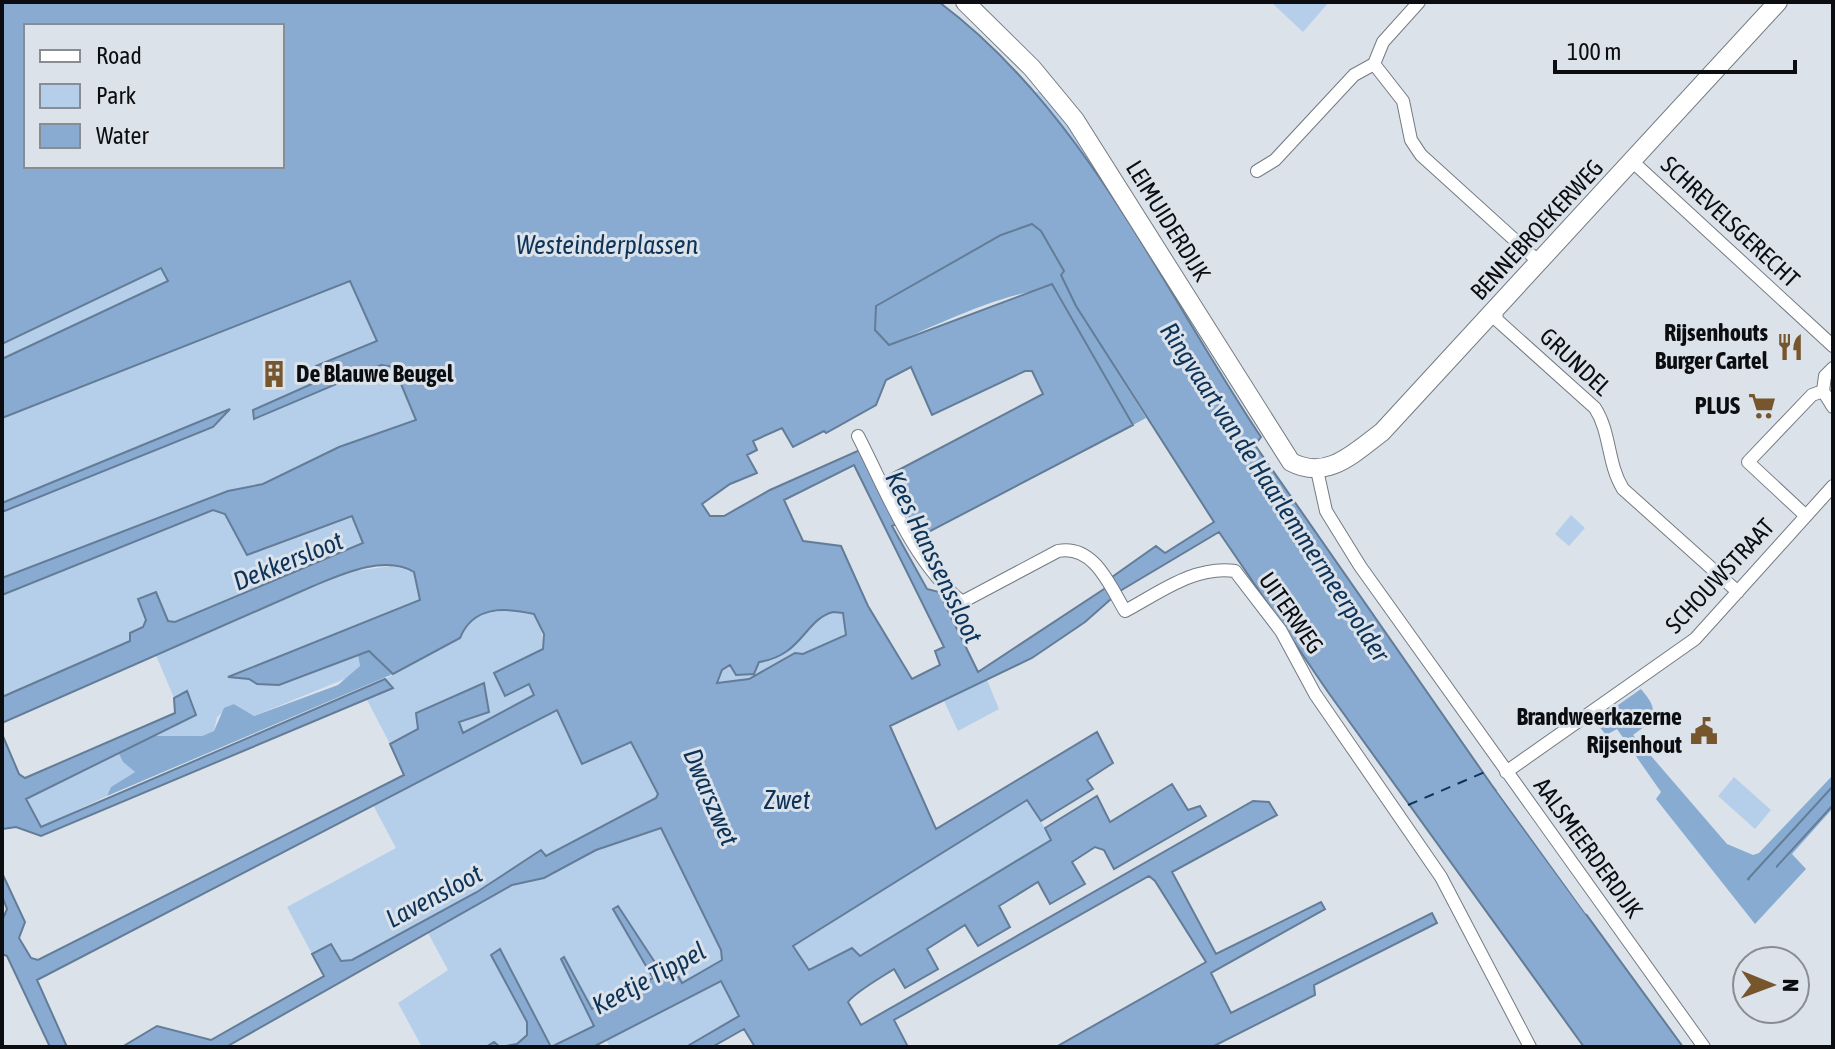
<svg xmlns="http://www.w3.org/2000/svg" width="1835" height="1049" font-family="'Asap Condensed',sans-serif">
  <rect width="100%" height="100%" fill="#dbe2ea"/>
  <path fill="#b5cfeb" d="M1271 2H1329L1303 32Z
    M1034 92H1043L1114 192 1112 200Z
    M161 267 168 281 2 359V344Z
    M350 281 378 341 317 366 314 383 253 410 254 419 381 365 394 366 417 420 339 447 263 484 228 491 2 578V512L213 427 228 410 2 503V418Z
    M213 510 225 514 247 555 352 516 363 543 174 622 168 621 156 592 138 599 146 620 130 641 2 697V595Z
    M1571 515 1585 528 1569 546 1555 534Z
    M392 566 415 572 420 600 228 677 249 679 258 684 279 685 358 655 360 666 352 676 254 716 234 704 217 717 214 731 202 736H152L196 715 187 691 174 698 156 655 348 572Z
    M516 610 535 614C549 644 541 654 529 684L534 695 462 733 459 722 416 714 419 729 390 744 366 698 392 689 385 679 460 638C471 610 489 612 516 610Z
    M833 612 843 613 846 635 803 654 795 653 749 679 717 683C720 657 752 666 771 660 793 653 808 629 823 615Z
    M987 680 999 709 958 731 944 701Z
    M557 709 582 763 631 742 658 794 656 798 545 857 541 850 477 892 352 960 341 961 331 944 312 954 287 907 396 848 373 805Z
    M118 752 123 762 135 772 111 787 107 796 41 827 25 799Z
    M1734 777 1771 810 1755 829 1718 796Z
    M1027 800 1052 839 860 957 820 964 809 970 793 945Z
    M654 828H661L721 950 722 959 682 984 658 968 618 907 614 910 653 978 591 1009 564 957 561 959 594 1026 551 1047 500 949 491 956 527 1023V1035L517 1044 500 1047 494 1042 486 1047H422L398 1003 448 970 427 931 512 885 544 878 596 850Z
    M721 981 739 1016 686 1047H610L606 1040Z"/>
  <path fill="#88abd1" d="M1032 223 1041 231 1064 272 1061 275 1076 306 1146 418 1133 425 1057 291C1020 283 927 330 889 345L875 330V306L1001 235Z
    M369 651 393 674 107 796 111 787 135 772 123 762 118 752 152 736H202L214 731 224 708 234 704 254 716 338 685 360 666 358 655Z
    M1641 689C1650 700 1656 707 1652 721L1633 735 1727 844 1753 855 1759 853 1833 775V808L1792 854 1806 869 1755 924 1656 799 1661 792 1617 729 1606 735 1595 721Z"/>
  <path fill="#89abd1" stroke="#637c97" stroke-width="2" fill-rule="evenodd" d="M2 2H939C1085 111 1162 289 1261 437L1255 445 1491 784 1683 1047H1584L1328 692 1219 532 1120 591 1085 622 1032 658 890 726 936 829 1097 732 1113 763 1087 780 1093 789 1041 821 1027 800 793 946 809 970 852 948 860 956 1051 840 1045 828 1097 796 1110 822 1172 784 1188 810 1200 806 1206 816 1114 869 1104 850 1095 847 1072 862 1085 884 1050 904 1038 882 999 906 1010 927 978 946 965 925 927 949 938 969 905 988 894 969C882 977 855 992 848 1002L861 1025 1253 801 1269 802 1277 815 1172 872 1216 954 1321 902 1325 909 1211 973 1231 1013 1432 913 1437 923 1314 985 1315 995 1212 1047H1056L1206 962 1155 881 1149 876 894 1020 908 1047H755L744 1029 712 1047H686L739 1016 721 981 593 1047H486L494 1042 500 1047 517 1044 527 1035V1022L491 955 500 949 551 1047 594 1026 561 959 564 957 592 1009 653 978 613 909 618 906 658 967 670 961 682 983 722 960 721 950 661 828 596 850 544 878 512 885 226 1047H122L157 1026 211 1040 324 976 312 954 331 944 341 961 352 960 477 892 541 850 546 856 656 798 658 794 631 742 582 764 557 710 37 980 67 1047H50L7 956 2 954V921L7 909 2 896V873L25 922 19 938 31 958 38 960 404 775 390 744 418 729 416 713 484 683 489 712 459 722 463 733 534 695 529 684 505 696 494 673 543 649 544 634 534 614C504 607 473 606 460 638L393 674 369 651 279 685 257 684 249 679 228 677 420 600 414 572C384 554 340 575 311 587L2 723V697L130 641V633L143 627 146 620 138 599 156 592 168 621 175 622 363 543 352 516 247 555 225 514 213 510 2 595V578L228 491 263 484 339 447 416 420 394 367 381 365 254 419 253 410 314 383 316 366 377 341 350 281 2 418V359L168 281 161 268 2 344ZM26 26H282V166H26ZM1032 224 1041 231 1064 271 1061 275 1076 306 1214 522 1165 553 1156 546 1112 577 1114 581 1104 589 978 672 939 592 927 589 892 526 899 523 862 449 770 490 724 516H710L702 504 730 484 757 473 747 455 757 450 753 441 782 428 793 447 824 431 826 433 876 405 886 380 911 367 932 415 1025 371H1032L1043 394 889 475 919 537 1133 425 1052 284 889 345 875 330 876 306 1001 235ZM854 465 944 647 935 651 940 665 912 679 868 606 841 546 803 541 784 500ZM833 612 843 613 846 635 803 654 795 653 749 679 717 683 722 670 730 665 736 675 754 674 759 662C802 656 805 619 833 612Z
    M230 409 213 427 2 512V503Z
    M385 679 393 688 41 836 16 827 2 829V734L19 774 25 778 175 713 174 698 187 691 196 715 26 799 41 827Z
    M1833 786V805L1758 887 1748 879Z"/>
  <path fill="#dbe2ea" d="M1499 789 1589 912 1586 914 1497 791Z"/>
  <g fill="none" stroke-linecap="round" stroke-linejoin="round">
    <path stroke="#89abd1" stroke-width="16" d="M1746 896 1769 870"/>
    <path stroke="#0d3358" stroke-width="2" stroke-dasharray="10 8" stroke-linecap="butt" d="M1408 805 1485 772"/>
    <g stroke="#747b82" stroke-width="14">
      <path id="street" d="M1374 64 1403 101 1411 140 1421 155 1539 262
        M1633 162 1833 346
        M1257 171 1275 160 1354 75 1374 64 1383 42 1419 2
        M1496 311 1497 320 1595 408C1611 433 1607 463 1623 489L1738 592
        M1823 391 1825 376 1833 368
        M1823 391 1833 407
        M858 436C887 492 912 561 962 602L1058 551C1094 544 1110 586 1125 611 1159 593 1195 565 1235 571L1281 631 1315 694 1441 877 1530 1047
        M1317 470 1326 511 1360 566 1704 1047
        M1806 516 1748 462 1812 395 1823 391
        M1506 772 1695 639 1833 486"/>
    </g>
    <g stroke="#747b82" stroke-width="20">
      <path id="secondary" d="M965 2 1032 68 1075 120 1291 462C1327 481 1354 453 1382 432L1778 2"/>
    </g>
    <use href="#street" stroke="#fff" stroke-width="12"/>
    <use href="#secondary" stroke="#fff" stroke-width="18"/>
  </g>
  <defs>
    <g id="restaurant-bare" transform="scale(2.16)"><path d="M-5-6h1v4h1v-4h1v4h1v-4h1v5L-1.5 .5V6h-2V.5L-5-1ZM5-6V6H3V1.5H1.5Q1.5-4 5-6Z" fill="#77562d" stroke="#dbe2ea" stroke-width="2.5" paint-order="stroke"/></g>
    <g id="building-bare" transform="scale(2.16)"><path d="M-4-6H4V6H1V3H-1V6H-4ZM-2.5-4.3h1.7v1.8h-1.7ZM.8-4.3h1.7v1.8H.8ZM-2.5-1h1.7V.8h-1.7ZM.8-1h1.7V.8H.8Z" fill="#77562d" stroke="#dbe2ea" stroke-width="2.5" paint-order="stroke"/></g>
    <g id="supermarket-bare" transform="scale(2.16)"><path d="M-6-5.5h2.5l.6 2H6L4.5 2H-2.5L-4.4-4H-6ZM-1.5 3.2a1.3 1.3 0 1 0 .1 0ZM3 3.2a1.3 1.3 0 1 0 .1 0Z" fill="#77562d" stroke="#dbe2ea" stroke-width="2.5" paint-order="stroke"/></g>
    <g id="civic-bare" transform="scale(2.16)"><path d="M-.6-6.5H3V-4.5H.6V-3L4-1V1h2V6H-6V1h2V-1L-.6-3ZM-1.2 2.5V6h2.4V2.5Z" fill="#77562d" stroke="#dbe2ea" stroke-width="2.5" paint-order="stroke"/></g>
  </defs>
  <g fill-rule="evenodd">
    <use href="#restaurant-bare" x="1790" y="347"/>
    <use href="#building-bare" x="274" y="374"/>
    <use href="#supermarket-bare" x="1762" y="406"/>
    <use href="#civic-bare" x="1704" y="731"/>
  </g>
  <g text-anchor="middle" stroke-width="6" stroke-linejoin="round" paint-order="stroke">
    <g font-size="24" fill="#0b0d10" stroke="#dbe2ea">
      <text transform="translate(1168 221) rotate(58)" y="8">LEIMUIDERDIJK</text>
      <text transform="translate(1730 222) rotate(43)" y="8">SCHREVELSGERECHT</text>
      <text transform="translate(1537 230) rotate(-47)" y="8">BENNEBROEKERWEG</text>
      <text transform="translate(1575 362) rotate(43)" y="8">GRUNDEL</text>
      <text transform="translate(1720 576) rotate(-47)" y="8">SCHOUWSTRAAT</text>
      <text transform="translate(1291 613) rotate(55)" y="8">UITERWEG</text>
      <text transform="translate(1588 848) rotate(54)" y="8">AALSMEERDERDIJK</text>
    </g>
    <g font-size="24" font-weight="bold" fill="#0b0d10" stroke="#dbe2ea" text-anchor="end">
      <text x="1768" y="341">Rijsenhouts<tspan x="1768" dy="28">Burger Cartel</tspan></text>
      <text x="296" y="382" text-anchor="start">De Blauwe Beugel</text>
      <text x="1740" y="414">PLUS</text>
      <text x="1682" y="725">Brandweerkazerne<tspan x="1682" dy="28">Rijsenhout</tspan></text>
    </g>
    <g font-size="26" font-style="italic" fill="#0d3358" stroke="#dbe2ea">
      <text x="607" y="254">Westeinderplassen</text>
      <text transform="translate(1275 492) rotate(57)" y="9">Ringvaart van de Haarlemmermeerpolder</text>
      <text transform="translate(934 557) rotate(64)" y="9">Kees Hanssenssloot</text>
      <text transform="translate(288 561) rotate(-22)" y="9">Dekkersloot</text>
      <text transform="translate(711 797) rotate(67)" y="9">Dwarszwet</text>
      <text x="787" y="809">Zwet</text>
      <text transform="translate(434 896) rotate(-28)" y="9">Lavensloot</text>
      <text transform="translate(649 978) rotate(-28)" y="9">Keetje Tippel</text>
    </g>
  </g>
  <rect width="1835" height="1049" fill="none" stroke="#0b0d10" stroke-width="8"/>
  <rect x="24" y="24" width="260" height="144" fill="#dbe2ea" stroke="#888d93" stroke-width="2"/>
  <rect x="40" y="50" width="40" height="12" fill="#ffffff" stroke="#888d93" stroke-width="2"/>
  <text x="96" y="64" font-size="24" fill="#0b0d10">Road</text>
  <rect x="40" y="84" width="40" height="24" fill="#b5cfeb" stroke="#888d93" stroke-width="2"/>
  <text x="96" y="104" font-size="24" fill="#0b0d10">Park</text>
  <rect x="40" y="124" width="40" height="24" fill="#89abd1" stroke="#888d93" stroke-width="2"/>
  <text x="96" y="144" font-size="24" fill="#0b0d10">Water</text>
  <g transform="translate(1771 985) rotate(91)"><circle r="38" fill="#dbe2ea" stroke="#888d93" stroke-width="2"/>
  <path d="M0-6L14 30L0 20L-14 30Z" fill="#77562d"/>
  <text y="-12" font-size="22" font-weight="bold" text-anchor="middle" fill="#0b0d10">N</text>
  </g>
  <path d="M1555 60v12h240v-12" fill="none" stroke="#0b0d10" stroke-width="4"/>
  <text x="1567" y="60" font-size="24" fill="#0b0d10" stroke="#dbe2ea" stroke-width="6" paint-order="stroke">100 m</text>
</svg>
